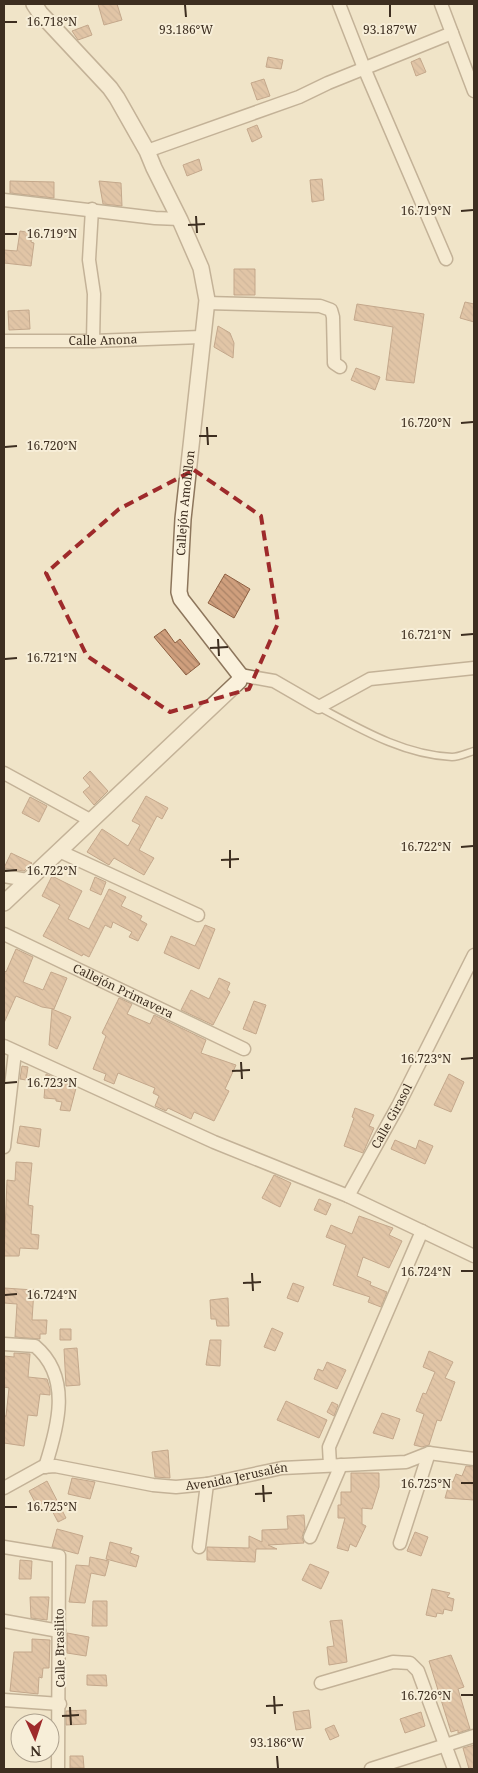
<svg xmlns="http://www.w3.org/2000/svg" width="478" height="1773" font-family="'Noto Serif',serif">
  <defs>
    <pattern id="building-back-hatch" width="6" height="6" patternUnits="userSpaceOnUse" patternTransform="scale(1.25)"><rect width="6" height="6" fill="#cf9f7d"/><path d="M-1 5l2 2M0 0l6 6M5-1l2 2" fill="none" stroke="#a98266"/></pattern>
  </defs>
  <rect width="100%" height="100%" fill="#f0e4c8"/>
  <path fill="url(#building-back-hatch)" stroke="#8d5f41" d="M98 4H117L122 20 104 25Z
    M88 25 92 35 78 40 72 31Z
    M268 57 283 60 281 69 266 67Z
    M420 58 426 72 416 76 411 62Z
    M264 79 270 96 257 100 251 83Z
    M257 125 262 137 252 142 247 129Z
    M199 159 202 170 187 176 183 165Z
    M322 179 324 200 312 202 310 180Z
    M10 181 54 182V198L10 193Z
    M99 181 121 183 122 206 103 204Z
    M20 231 32 233 31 242 34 243 31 266 4 263V250L17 251Z
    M234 269H255V295H234Z
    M465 302 474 304V322L460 318Z
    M357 304 424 314 414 383 386 380 393 327 354 320Z
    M29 310 30 329 9 330 8 311Z
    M218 326 230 333 234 343 233 358 214 347Z
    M356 368 380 377 375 390 351 380Z
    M225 574 250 589 234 618 208 603Z
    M165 629 175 643 180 639 200 664 186 675 154 637Z
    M90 771 108 791 94 805 83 792 90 786 83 778Z
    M146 796 168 808 162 819 157 816 139 850 154 858 144 875 114 858 109 865 87 852 102 829 128 846 140 825 132 821Z
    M30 797 47 806 39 822 22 813Z
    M11 853 32 863 24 871 4 868Z
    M52 876 82 891 68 919 89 929 109 889 126 897 121 906 142 916 140 920 147 924 138 941 129 937 132 932 113 922 111 928 105 925 89 957 83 954 82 956 43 936 60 905 42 896Z
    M95 877 106 882 101 895 90 890Z
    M205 925 215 929 199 969 164 953 171 936 195 946Z
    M16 949 33 957 23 982 43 990 51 972 67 978 54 1009 42 1007 16 996 4 1023V970L6 972Z
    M219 978 230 983 227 990 230 992 213 1025 181 1010 191 990 209 999Z
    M119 998 132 1004 127 1014 150 1024 154 1015 206 1040 201 1053 236 1065 225 1089 229 1091 214 1121 194 1112 191 1119 168 1108 166 1111 155 1106 159 1096 153 1093 155 1088 118 1073 114 1084 104 1080 106 1074 93 1069 106 1036 102 1033Z
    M254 1001 266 1005 256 1034 243 1029Z
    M52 1009 71 1017 57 1049 49 1045Z
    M22 1066 28 1067 26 1080 20 1079Z
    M46 1074 76 1088 70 1111 60 1110 62 1102 56 1101V1099L44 1098Z
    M449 1074 464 1082 451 1112 434 1105Z
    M355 1108 374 1115 369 1126 374 1128 363 1153 344 1146 354 1118 352 1117Z
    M20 1126 41 1129 39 1147 17 1143Z
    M395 1140 416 1149 419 1140 433 1146 425 1164 391 1149Z
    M16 1162 32 1163 28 1205 33 1206 31 1234 39 1235 38 1249 20 1248 19 1256H4L7 1180 15 1181Z
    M274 1175 291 1183 280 1207 262 1198Z
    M319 1199 331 1204 326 1215 314 1210Z
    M359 1216 393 1228 389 1235 402 1241 389 1268 363 1257 357 1276 371 1282 370 1285 387 1292 381 1307 368 1302 370 1297 333 1285 346 1245 326 1237 331 1225 352 1234Z
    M293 1283 304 1287 298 1302 287 1298Z
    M4 1288 34 1290 32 1320H47L46 1334H40V1339L15 1337 17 1304 4 1303Z
    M228 1298 229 1326H217L216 1319H211L210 1300Z
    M272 1328 283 1333 275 1351 264 1347Z
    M60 1329H71V1340H60Z
    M210 1340H221L220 1366 206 1365Z
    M77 1348 80 1385 66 1386 64 1349Z
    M429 1351 453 1362 445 1378 455 1382 441 1421 437 1420 429 1445 422 1447 414 1445 424 1414 416 1411 423 1393 426 1394 435 1372 423 1367Z
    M14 1353 30 1354 28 1377 47 1379 50 1389V1395L40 1394 37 1416 28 1415 24 1446 4 1443V1416H6L9 1388 4 1387V1356L14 1357Z
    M327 1362 346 1370 337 1389 314 1379 318 1369 323 1371Z
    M286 1401 327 1420 319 1438 277 1420Z
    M332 1402 338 1405 334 1416 327 1412Z
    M382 1413 400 1419 393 1439 373 1433Z
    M168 1450 170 1478 155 1477 152 1452Z
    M466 1466 474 1467V1500L445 1498 450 1481 453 1482 456 1474 462 1476Z
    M351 1473H379V1487L372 1509 362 1508V1524L366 1526 356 1547 350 1544 348 1551 337 1548 345 1518H338V1505H341V1492H351Z
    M72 1478 95 1482 90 1499 68 1494Z
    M47 1481 66 1518 58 1522 47 1501 37 1506 29 1491Z
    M304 1515 305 1528 302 1537 304 1543 268 1545 277 1549H256L255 1562 207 1560V1547L249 1548V1536L262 1542V1530L288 1529 287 1516Z
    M57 1529 83 1536 78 1554 52 1547Z
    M415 1532 428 1537 421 1556 407 1551Z
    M110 1542 132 1548 130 1553 139 1556 136 1567 106 1559Z
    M90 1557 109 1561 105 1576 91 1573 85 1603 69 1602 76 1565 89 1566Z
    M20 1560 32 1561 31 1579H19Z
    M310 1564 329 1572 321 1589 302 1580Z
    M432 1589 450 1593 447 1597 454 1599 452 1611 444 1609 443 1614 437 1613 436 1617 426 1615Z
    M30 1597H49L47 1620 31 1618Z
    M93 1601H107V1626H92Z
    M342 1620 347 1662 329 1665 327 1647 334 1646 330 1621Z
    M67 1633 89 1637 86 1656 67 1653Z
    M32 1639 50 1640 49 1668H43L42 1678 39 1677 38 1694 10 1691 14 1652H32Z
    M451 1655 464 1687 458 1689 470 1729 458 1733V1730L451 1732 429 1661Z
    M87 1675H106L107 1686 87 1685Z
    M86 1710V1724L66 1725V1711Z
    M309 1710 311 1728 296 1730 293 1712Z
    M421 1712 425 1726 405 1733 400 1719Z
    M334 1725 339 1736 330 1740 325 1729Z
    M474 1745V1769H469L463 1748Z
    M70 1756H83L84 1768H70Z"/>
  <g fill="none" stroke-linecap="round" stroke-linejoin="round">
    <g stroke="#8d765c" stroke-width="9">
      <path id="service" d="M319 707C360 729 404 755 452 757 459 757 467 753 474 751"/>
    </g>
    <g stroke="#8d765c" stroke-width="15">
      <g id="minor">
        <path d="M339 4 364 68 446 259"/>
        <path d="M441 4 474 91"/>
        <path d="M147 151 299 97 328 83 452 33"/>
        <path d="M4 200 155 218 180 219"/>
        <path d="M92 209 89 260 94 294 93 341"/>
        <path d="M206 303 320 306 331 310 333 317 334 360V363L340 367"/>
        <path id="s1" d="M4 341H93L201 337"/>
        <path d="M240 675 274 681 319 707 370 679 474 668"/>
        <path d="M4 773 90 820"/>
        <path d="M59 851 198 915"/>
        <path d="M4 876 27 880"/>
        <path id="s2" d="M4 934 244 1049"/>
        <path d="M4 1046 214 1142 348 1196 474 1256"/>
        <path d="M4 1147 15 1052"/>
        <path id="s3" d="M348 1196 398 1106 474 955"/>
        <path d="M4 1344 35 1346C72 1377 58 1427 45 1467"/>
        <path d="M330 1465 329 1447 422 1231"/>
        <path id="s4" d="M4 1488 42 1467 55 1466 153 1485 176 1487 207 1484 282 1468 406 1462 429 1453 474 1459"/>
        <path d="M310 1537 341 1465"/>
        <path d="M400 1543 429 1453"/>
        <path d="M4 1547 59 1556 58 1769"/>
        <path d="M199 1547 207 1484"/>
        <path d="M4 1621 59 1631"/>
        <path d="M321 1683 393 1662 410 1663 418 1671 454 1769"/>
        <path d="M4 1700 60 1704"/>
        <path d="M371 1769 474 1736"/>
      </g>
    </g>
    <g stroke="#8d765c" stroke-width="18">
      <g id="tertiary">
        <path id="s5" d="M4 903 239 681 240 675 181 599 179 592 183 519 207 300 201 268 180 220 154 168 147 151 117 98 110 88 40 13 34 4"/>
      </g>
    </g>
    <use href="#service" stroke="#faf1dc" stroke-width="6"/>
    <use href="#minor" stroke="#faf1dc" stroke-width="12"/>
    <use href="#tertiary" stroke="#faf1dc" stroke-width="15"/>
  </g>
  <path d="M0 0H478V1773H0ZM194 470 261 516 278 623 249 689 170 712 87 656 46 573 119 509Z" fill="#f0e4c8" fill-opacity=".55" fill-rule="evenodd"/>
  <path fill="none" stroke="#9e2a2b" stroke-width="4" stroke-dasharray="10 6" stroke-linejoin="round" d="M194 470 261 516 278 623 249 689 170 712 87 656 46 573 119 509Z"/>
  <path fill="none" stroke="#3d2e20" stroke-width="2" d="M185 5 186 17M390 5V17M5 22H17M461 211 473 210M196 216 197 233M188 225 205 224M5 234H17M461 423 473 422M207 427 208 445M199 436H217M5 447 17 446M461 635 473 634M218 639 219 656M210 648 228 647M5 659 17 658M461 847 473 846M230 850V868M221 860 239 859M5 871 17 870M461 1059 473 1058M241 1062 242 1079M232 1071 250 1070M5 1083 17 1082M461 1271H473M252 1273 253 1291M243 1283 261 1282M5 1295 17 1294M461 1483H473M263 1485 264 1502M255 1494 272 1493M5 1507H17M461 1695H473M274 1696 275 1714M266 1706 283 1705M70 1707 71 1725M62 1716 79 1715M277 1756 278 1768"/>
  <g text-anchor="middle" stroke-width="4" stroke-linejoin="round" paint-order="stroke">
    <g font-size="12" fill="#3d2e20" stroke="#f7eed8">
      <text dy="4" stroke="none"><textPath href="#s1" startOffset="99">Calle Anona</textPath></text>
      <text dy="4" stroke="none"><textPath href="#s5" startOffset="522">Callejón Amolillon</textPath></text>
      <text dy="4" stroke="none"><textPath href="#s2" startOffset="132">Callejón Primavera</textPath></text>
      <text dy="4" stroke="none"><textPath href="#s3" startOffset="91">Calle Girasol</textPath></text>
      <text dy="4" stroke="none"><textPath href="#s4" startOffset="241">Avenida Jerusalén</textPath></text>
      <text transform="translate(60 1648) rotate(-91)" y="4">Calle Brasilito</text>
    </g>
  </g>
  <g font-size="12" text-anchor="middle" fill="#3d2e20" stroke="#f7eed8" stroke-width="4" stroke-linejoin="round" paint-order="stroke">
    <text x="52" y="26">16.718°N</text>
    <text x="186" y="34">93.186°W</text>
    <text x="390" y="34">93.187°W</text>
    <text x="426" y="215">16.719°N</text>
    <text x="52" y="238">16.719°N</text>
    <text x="426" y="427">16.720°N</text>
    <text x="52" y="450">16.720°N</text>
    <text x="426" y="639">16.721°N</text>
    <text x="52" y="662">16.721°N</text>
    <text x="426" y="851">16.722°N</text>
    <text x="52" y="875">16.722°N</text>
    <text x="426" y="1063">16.723°N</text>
    <text x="52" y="1087">16.723°N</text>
    <text x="426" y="1276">16.724°N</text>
    <text x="52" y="1299">16.724°N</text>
    <text x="426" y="1488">16.725°N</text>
    <text x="52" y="1511">16.725°N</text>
    <text x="426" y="1700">16.726°N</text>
    <text x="277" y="1747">93.186°W</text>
  </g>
  <rect width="478" height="1773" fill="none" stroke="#3d2e20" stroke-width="10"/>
  <g transform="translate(35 1738) rotate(177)"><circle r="24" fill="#f7eed8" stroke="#ada18e"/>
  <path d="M0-4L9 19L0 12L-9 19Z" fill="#9e2a2b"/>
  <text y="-8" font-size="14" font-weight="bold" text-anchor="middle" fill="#3d2e20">N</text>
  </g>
</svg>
